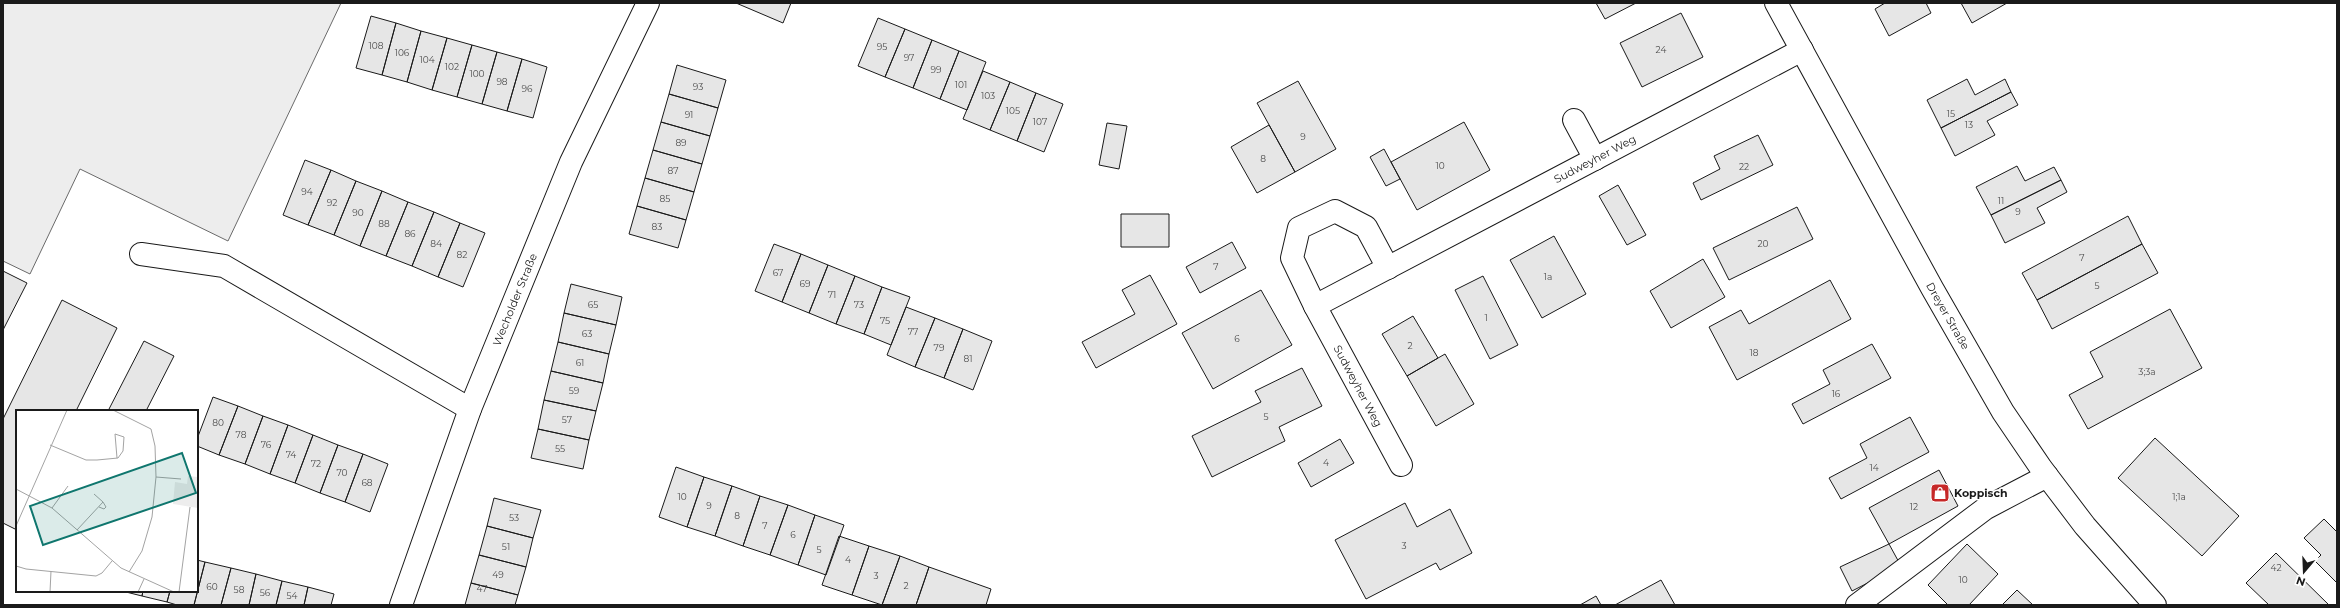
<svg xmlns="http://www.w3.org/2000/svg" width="2340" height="608" font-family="Montserrat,sans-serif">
  <rect width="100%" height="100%" fill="#fff"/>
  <path fill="#ededed" stroke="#6a6a6a" d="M3 3H341L228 241 80 169 30 274 3 261Z"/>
  <path fill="#e6e6e6" stroke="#1a1a1a" d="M736 3H791L783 23Z
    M1596 3H1636L1605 19Z
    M1885 3H1926L1931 13 1889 36 1875 9Z
    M1961 3H2007L1972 23Z
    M1681 13 1703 57 1642 87 1620 43Z
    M371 16 396 23 382 75 356 68Z
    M878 18 905 29 885 77 858 66Z
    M396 23 421 31 407 82 382 75Z
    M905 29 932 40 913 88 885 77Z
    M421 31 447 38 432 90 407 82Z
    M447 38 472 45 457 97 432 90Z
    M932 40 959 51 940 99 913 88Z
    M472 45 497 52 482 104 457 97Z
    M959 51 986 62 967 110 940 99Z
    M497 52 522 59 507 111 482 104Z
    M522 59 547 67 533 118 507 111Z
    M677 65 726 80 718 108 669 94Z
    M983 71 1010 82 990 130 963 119Z
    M1967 79 1975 95 2005 79 2011 92 1941 128 1927 100Z
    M1298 81 1336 149 1295 172 1257 103Z
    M1010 82 1036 93 1017 141 990 130Z
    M2011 92 2018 105 1987 121 1995 135 1955 156 1941 128Z
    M1036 93 1063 104 1044 152 1017 141Z
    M669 94 718 108 710 136 661 122Z
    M661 122 710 136 702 164 653 150Z
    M1464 122 1490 170 1417 210 1391 162Z
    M1107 123 1127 126 1119 169 1099 165Z
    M1269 125 1295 172 1257 193 1231 147Z
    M1758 135 1773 165 1701 200 1693 183 1720 169 1714 156Z
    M1384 149 1400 179 1386 186 1370 157Z
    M653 150 702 164 694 192 645 178Z
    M305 160 331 170 308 225 283 215Z
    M2017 166 2025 181 2054 167 2061 180 1991 215 1976 187Z
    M331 170 356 181 334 235 308 225Z
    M645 178 694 192 686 220 637 206Z
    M2061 180 2067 192 2037 208 2045 223 2005 243 1991 215Z
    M356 181 382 191 360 246 334 235Z
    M1618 185 1646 235 1627 245 1599 196Z
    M382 191 408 202 386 256 360 246Z
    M408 202 434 212 412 266 386 256Z
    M637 206 686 220 678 248 629 234Z
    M1797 207 1813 239 1729 280 1713 248Z
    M434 212 460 223 438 277 412 266Z
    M1121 214H1169V247H1121Z
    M2128 216 2142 244 2037 300 2022 273Z
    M460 223 485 233 463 287 438 277Z
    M1554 236 1586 294 1542 318 1510 260Z
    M1232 242 1246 268 1200 293 1186 267Z
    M774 244 801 254 782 302 755 291Z
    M2142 244 2158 273 2052 329 2037 300Z
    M801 254 828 265 809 313 782 302Z
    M1703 259 1725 297 1671 328 1650 291Z
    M828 265 855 276 836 324 809 313Z
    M3 271 27 283 3 330Z
    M1150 275 1177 324 1096 368 1082 342 1135 314 1122 290Z
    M855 276 882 287 864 334 836 324Z
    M1483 276 1518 345 1490 359 1455 290Z
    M1830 280 1851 319 1737 380 1709 327 1741 310 1749 324Z
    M571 284 622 297 616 325 564 313Z
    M882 287 910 297 891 345 864 334Z
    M1261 290 1292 345 1213 389 1182 333Z
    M62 300 117 328 76 411H17V530L3 523V419Z
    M906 307 935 318 915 367 887 355Z
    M2170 309 2202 368 2088 429 2069 395 2103 377 2090 352Z
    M564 313 616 325 609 354 558 342Z
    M1413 316 1438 358 1407 376 1382 334Z
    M935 318 963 329 944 378 915 367Z
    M963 329 992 341 973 390 944 378Z
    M144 341 174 356 146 411H108Z
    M558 342 609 354 603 383 551 371Z
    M1872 344 1891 378 1803 424 1792 404 1830 384 1823 370Z
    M1445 354 1474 404 1436 426 1407 376Z
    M1302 368 1322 406 1279 427 1285 441 1212 477 1192 436 1261 402 1255 391Z
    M551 371 603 383 596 411 544 400Z
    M213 397 238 406 219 455 197 446V439Z
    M544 400 596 411 589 440 538 429Z
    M238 406 263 416 245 464 219 455Z
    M263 416 288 425 270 474 245 464Z
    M1910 417 1929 452 1841 499 1829 478 1867 458 1860 444Z
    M288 425 313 435 295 483 270 474Z
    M538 429 589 440 583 469 531 458Z
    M313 435 338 445 320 493 295 483Z
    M2155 438 2239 516 2202 556 2118 478Z
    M1340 439 1354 463 1311 487 1298 463Z
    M338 445 363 454 345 502 320 493Z
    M363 454 388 464 370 512 345 502Z
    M676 467 704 477 687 527 659 517Z
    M1939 470 1958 506 1889 544 1869 508Z
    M704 477 732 486 715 536 687 527Z
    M732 486 760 496 743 546 715 536Z
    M760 496 788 505 770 555 743 546Z
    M494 498 541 510 533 538 487 526Z
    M1405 503 1417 527 1450 509 1472 553 1440 570 1436 563 1366 599 1335 540Z
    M788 505 815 515 798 565 770 555Z
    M815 515 844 525 826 575 798 565Z
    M2324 519 2337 532V583L2315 561 2321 555 2304 538Z
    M487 526 533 538 526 567 479 555Z
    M839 536 869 546 852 595 822 585Z
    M1889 544 1901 566 1852 591 1840 567Z
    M1967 544 1998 574 1969 605H1948L1928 585Z
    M869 546 900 556 882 605 852 595Z
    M2276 553 2329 605H2269L2246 583Z
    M479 555 526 567 518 595 471 583Z
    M900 556 929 567 916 605H882Z
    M197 560 205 562 194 605H177L167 602 170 591H197Z
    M205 562 231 568 221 605H194Z
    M929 567 991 589 986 605H916Z
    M231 568 256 574 249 605H221Z
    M256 574 282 581 276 605H249Z
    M1661 580 1675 605H1615Z
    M282 581 308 587 304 605H276Z
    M471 583 518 595 515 605H465Z
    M308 587 334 594 331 605H304Z
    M2017 590 2033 605H2002Z
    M122 591H143L142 596Z
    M143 591H170L167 602 142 596Z
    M1596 596 1601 605H1580Z"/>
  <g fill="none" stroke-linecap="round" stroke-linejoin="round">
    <g stroke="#1a1a1a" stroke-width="24">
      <g id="minor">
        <path id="s1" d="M1776 3 1932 288 2003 412 2041 468 2085 526 2155 605"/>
        <path d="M1574 120 1595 159"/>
        <path d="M141 254 224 266 470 409"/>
        <path d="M1315 306 1292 258 1299 228 1335 211 1366 227 1388 268"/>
        <path id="s2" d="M1401 465 1315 306 1802 50"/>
        <path id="s3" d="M401 605 470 409 571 162 648 3"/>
        <path d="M1857 605 1986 508 2047 476"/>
      </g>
    </g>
    <use href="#minor" stroke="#fff" stroke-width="22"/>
  </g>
  <defs>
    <g id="shop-square" transform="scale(1)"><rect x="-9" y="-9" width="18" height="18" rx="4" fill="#c62828" stroke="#fff"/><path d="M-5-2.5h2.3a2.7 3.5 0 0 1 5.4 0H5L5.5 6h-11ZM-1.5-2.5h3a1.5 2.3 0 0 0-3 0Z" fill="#fff"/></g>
  </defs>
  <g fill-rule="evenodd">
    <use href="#shop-square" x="1940" y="493"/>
  </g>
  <g text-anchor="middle" stroke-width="3" stroke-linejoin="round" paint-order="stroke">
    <g font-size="9" fill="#4d4d4d">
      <text x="376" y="49">108</text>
      <text x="882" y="50">95</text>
      <text x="1661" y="53">24</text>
      <text x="402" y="56">106</text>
      <text x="909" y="61">97</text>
      <text x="427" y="63">104</text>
      <text x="452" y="70">102</text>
      <text x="936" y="73">99</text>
      <text x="477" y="77">100</text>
      <text x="502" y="85">98</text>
      <text x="961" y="88">101</text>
      <text x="698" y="90">93</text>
      <text x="527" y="92">96</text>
      <text x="988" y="99">103</text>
      <text x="1013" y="114">105</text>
      <text x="1951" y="117">15</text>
      <text x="689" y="118">91</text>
      <text x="1040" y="125">107</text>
      <text x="1969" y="128">13</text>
      <text x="1303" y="140">9</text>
      <text x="681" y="146">89</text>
      <text x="1263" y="162">8</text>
      <text x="1440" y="169">10</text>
      <text x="1744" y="170">22</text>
      <text x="673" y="174">87</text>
      <text x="307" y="195">94</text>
      <text x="665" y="202">85</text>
      <text x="2001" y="204">11</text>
      <text x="332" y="206">92</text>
      <text x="2018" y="215">9</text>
      <text x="358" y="216">90</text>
      <text x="384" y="227">88</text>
      <text x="657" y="230">83</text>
      <text x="410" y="237">86</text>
      <text x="436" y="247">84</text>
      <text x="1763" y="247">20</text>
      <text x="462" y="258">82</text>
      <text x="2082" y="261">7</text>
      <text x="1216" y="270">7</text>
      <text x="778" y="276">67</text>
      <text x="1548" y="280">1a</text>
      <text x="805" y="287">69</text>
      <text x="2097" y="289">5</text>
      <text x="832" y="298">71</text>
      <text x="593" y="308">65</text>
      <text x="859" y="308">73</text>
      <text x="1486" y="321">1</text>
      <text x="885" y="324">75</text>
      <text x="913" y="335">77</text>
      <text x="587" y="337">63</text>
      <text x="1237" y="342">6</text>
      <text x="1410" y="349">2</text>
      <text x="939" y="351">79</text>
      <text x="1754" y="356">18</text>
      <text x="968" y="362">81</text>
      <text x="580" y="366">61</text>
      <text x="2147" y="375">3;3a</text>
      <text x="574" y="394">59</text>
      <text x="1836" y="397">16</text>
      <text x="1266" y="420">5</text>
      <text x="567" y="423">57</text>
      <text x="218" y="426">80</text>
      <text x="241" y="438">78</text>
      <text x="266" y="448">76</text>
      <text x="560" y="452">55</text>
      <text x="291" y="458">74</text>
      <text x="1326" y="466">4</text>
      <text x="316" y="467">72</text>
      <text x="1874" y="471">14</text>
      <text x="342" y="476">70</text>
      <text x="367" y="486">68</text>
      <text x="682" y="500">10</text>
      <text x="2179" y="500">1;1a</text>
      <text x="709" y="509">9</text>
      <text x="1914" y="510">12</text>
      <text x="737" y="519">8</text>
      <text x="514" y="521">53</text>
      <text x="765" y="529">7</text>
      <text x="793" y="538">6</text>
      <text x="1404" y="549">3</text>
      <text x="506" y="550">51</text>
      <text x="819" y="553">5</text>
      <text x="848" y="563">4</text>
      <text x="2276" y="571">42</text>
      <text x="498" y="578">49</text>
      <text x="876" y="579">3</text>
      <text x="1963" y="583">10</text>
      <text x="906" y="589">2</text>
      <text x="212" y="590">60</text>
      <text x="482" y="592">47</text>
      <text x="239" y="593">58</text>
      <text x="265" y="596">56</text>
      <text x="292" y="599">54</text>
    </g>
    <g font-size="11" fill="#1a1a1a" stroke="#fff">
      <text dy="4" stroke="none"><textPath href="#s2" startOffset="497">Sudweyher Weg</textPath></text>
      <text dy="4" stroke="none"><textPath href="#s3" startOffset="326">Wecholder Straße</textPath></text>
      <text dy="4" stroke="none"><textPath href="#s1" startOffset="357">Dreyer Straße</textPath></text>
      <text transform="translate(1358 386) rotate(62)" y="4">Sudweyher Weg</text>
    </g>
    <g font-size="11" font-weight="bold" fill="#1a1a1a" stroke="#fff" text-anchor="start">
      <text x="1954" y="497">Koppisch</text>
    </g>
  </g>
  <g transform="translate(16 410)">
    <rect width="182" height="182" fill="#fff"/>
    <path d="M172 66 182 67V98L157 94 159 72 171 74Z" fill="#ededed"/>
    <path fill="none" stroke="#a3a3a3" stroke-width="1" d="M97 0 135 19 139 36 140 67 136 107 126 141 113 162M34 35 70 50H81L102 48 107 41 108 27 99 24 101 48M140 67 165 69M0 79 36 98 105 158 158 182M83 97 88 99 90 97 87 92M36 98 52 76M0 116 51 0M61 120 87 92 78 84M0 156 10 159 80 166 86 163 96 151M34 182 35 161M122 182 128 169M163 182 174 97"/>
    <path fill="#0f766e" fill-opacity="0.15" stroke="#0f766e" stroke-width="2" d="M166 43 180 83 27 135 14 96Z"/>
    <rect width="182" height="182" fill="none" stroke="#1a1a1a" stroke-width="2"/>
  </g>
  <rect width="2340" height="608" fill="none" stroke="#1a1a1a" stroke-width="8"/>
  <g transform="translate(2304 572) rotate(199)" stroke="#ffffff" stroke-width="3" paint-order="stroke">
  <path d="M0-3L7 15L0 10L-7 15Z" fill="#1a1a1a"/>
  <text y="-6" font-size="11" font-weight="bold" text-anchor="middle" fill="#1a1a1a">N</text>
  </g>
</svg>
